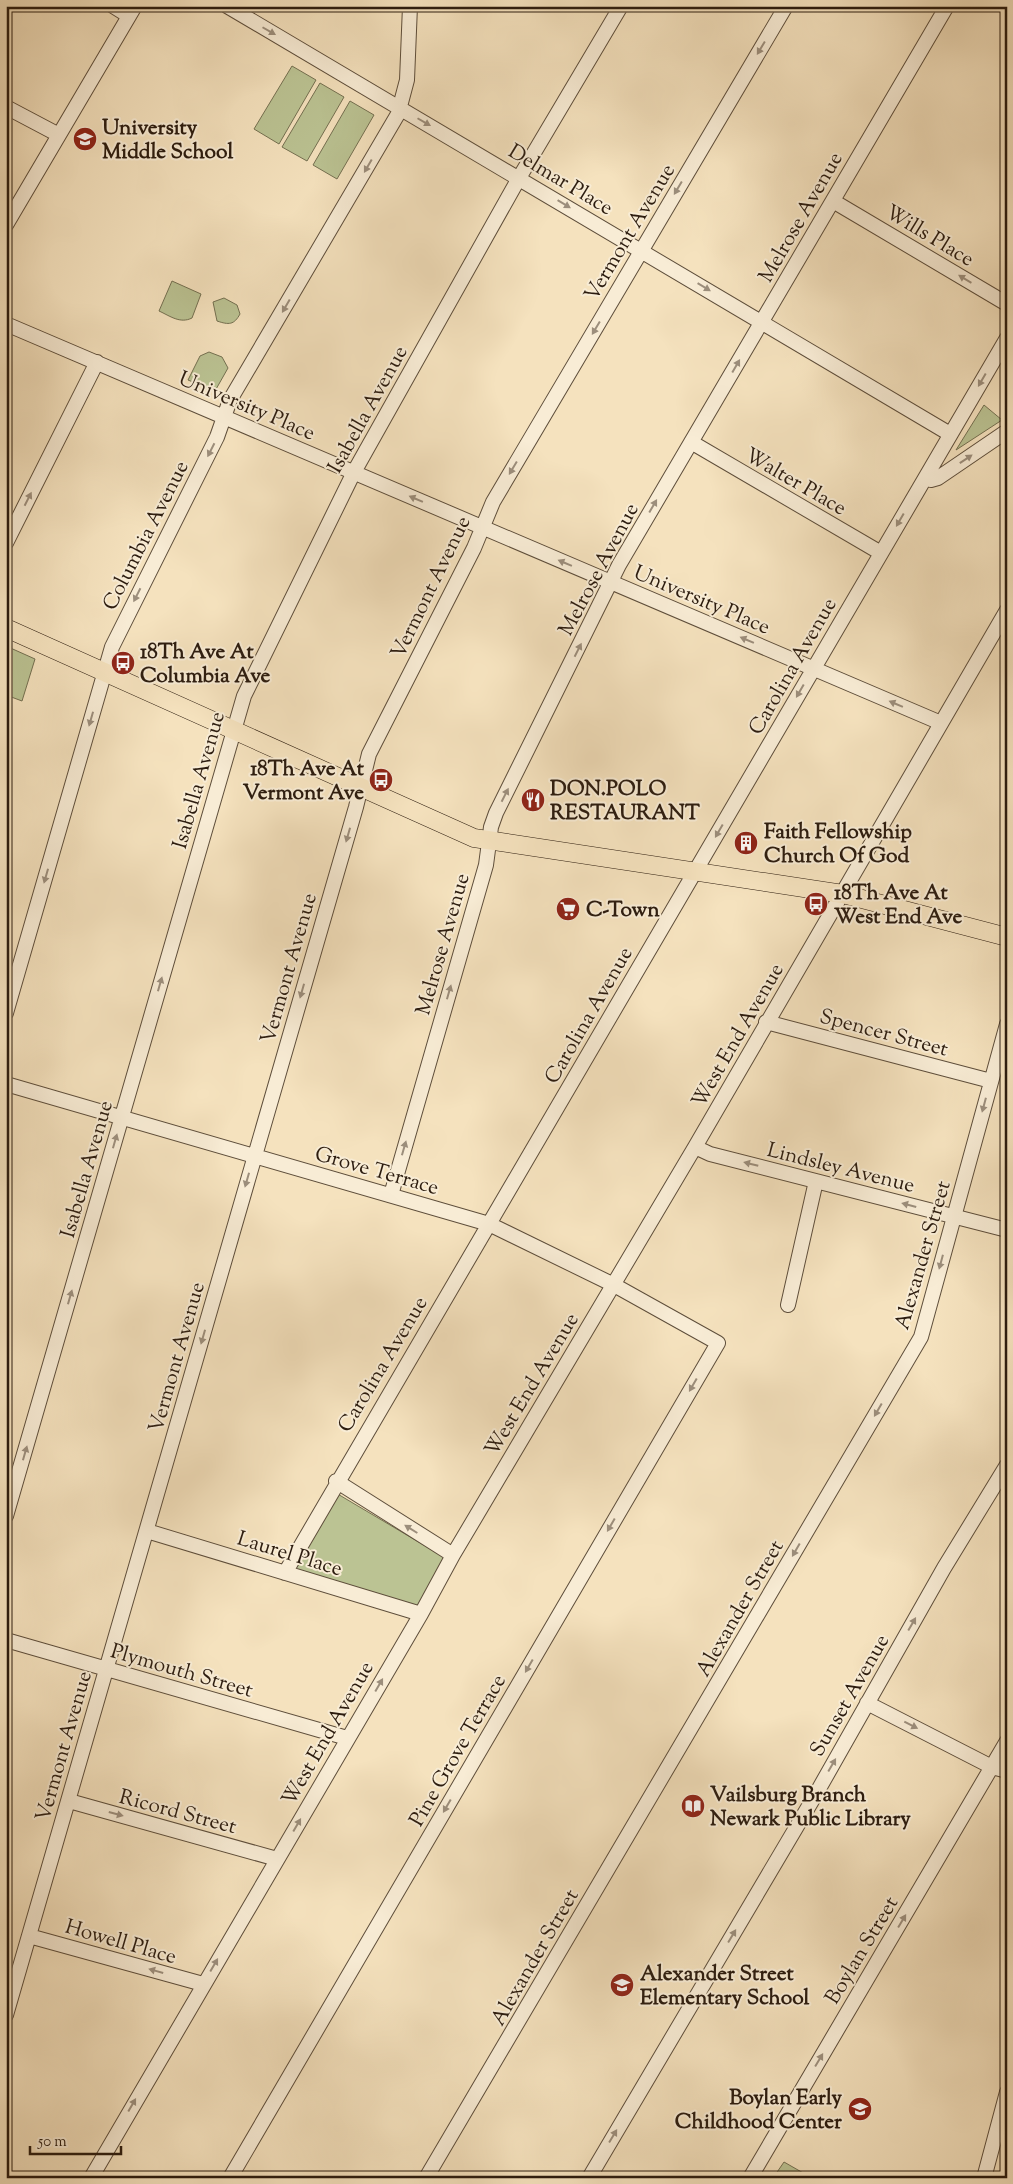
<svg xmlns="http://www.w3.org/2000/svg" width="1013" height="2184" font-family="'Sorts Mill Goudy',serif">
  <rect width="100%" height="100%" fill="#f5e2be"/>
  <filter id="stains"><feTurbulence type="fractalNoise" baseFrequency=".004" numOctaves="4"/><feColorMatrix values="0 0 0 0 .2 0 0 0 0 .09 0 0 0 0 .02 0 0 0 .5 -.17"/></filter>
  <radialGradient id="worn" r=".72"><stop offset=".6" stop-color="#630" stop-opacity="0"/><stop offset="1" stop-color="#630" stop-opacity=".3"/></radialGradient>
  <path fill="#bbc393" stroke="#747051" d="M292 66 316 80 279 144 254 129Z
    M320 83 344 97 307 161 282 147Z
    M350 101 374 115 337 179 313 165Z
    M172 281 201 294 192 318C180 324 170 316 159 311Z
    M224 298 237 305 240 314C234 325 229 325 217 321L213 302Z
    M209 352 222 357 228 368 215 391 188 380 200 356Z
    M984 405 1002 420 956 450Z
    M6 646 35 659 22 701 6 695Z
    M336 1493 449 1560 419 1610 290 1571Z
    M784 2162 812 2178H773Z"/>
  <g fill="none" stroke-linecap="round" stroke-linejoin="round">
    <g stroke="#5e4e3b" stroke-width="16">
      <path id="minor" d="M113 6 129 16
        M227 6 950 434
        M6 107 59 135
        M833 201 1007 304
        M6 225 135 6
        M6 324 941 723
        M691 442 881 553
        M925 478 931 480 938 478 1007 431
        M6 543 97 362
        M6 1013 112 647 217 437 230 400 398 114 407 80 410 6
        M766 1022 991 1081
        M6 1084 489 1224 614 1285 718 1343 230 2178
        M695 1147 710 1154 1007 1230
        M391 1195 486 865 491 827 496 813 619 565 947 6
        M788 1305 816 1181
        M336 1481 453 1555
        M6 1516 244 696 354 472 519 178 621 6
        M147 1531 421 1614
        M285 1573 1007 338
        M6 1640 347 1738
        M867 1703 992 1767 1007 1771
        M69 1801 277 1859
        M29 1936 203 1984
        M6 2015 356 807 369 754 474 548 493 502 786 6
        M91 2178 421 1614 453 1555 695 1147 1007 610
        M426 2178 921 1337 1007 1024
        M589 2178 816 1794 944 1568 1007 1465
        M750 2178 1007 1741
        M984 2178 1007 2092"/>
    </g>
    <g stroke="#2c1c0f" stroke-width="19">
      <path id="major" d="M6 628 474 838 843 894 1007 937"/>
    </g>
    <use href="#minor" stroke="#f8ecd5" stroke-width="14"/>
    <use href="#major" stroke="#f5e2be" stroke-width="18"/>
  </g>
  <defs><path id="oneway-solid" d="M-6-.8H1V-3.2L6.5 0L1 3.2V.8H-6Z" transform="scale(1.25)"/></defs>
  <g fill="#9c8e7c">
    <use href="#oneway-solid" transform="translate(269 31) rotate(30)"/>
    <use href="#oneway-solid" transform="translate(761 48) rotate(121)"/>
    <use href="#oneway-solid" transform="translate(424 122) rotate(30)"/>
    <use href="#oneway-solid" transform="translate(368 166) rotate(120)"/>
    <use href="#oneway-solid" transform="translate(678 188) rotate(121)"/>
    <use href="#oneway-solid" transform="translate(564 204) rotate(31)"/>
    <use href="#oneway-solid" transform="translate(965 279) rotate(-149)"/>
    <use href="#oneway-solid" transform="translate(704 287) rotate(31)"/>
    <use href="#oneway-solid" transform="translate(286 306) rotate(120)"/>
    <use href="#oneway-solid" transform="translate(596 328) rotate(121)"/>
    <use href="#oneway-solid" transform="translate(736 366) rotate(-60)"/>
    <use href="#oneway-solid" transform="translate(982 380) rotate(120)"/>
    <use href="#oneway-solid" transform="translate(211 450) rotate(117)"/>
    <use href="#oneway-solid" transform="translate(966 459) rotate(-34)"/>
    <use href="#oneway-solid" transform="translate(513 468) rotate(121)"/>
    <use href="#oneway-solid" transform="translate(28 499) rotate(-63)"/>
    <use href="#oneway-solid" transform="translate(416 499) rotate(-157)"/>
    <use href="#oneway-solid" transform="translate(653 506) rotate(-60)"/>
    <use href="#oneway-solid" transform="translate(900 520) rotate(120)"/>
    <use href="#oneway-solid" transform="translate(565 563) rotate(-157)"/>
    <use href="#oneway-solid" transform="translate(137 595) rotate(117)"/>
    <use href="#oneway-solid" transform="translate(747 640) rotate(-157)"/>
    <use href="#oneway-solid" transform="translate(578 650) rotate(-63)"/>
    <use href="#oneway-solid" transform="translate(800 691) rotate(120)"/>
    <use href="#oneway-solid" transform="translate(896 704) rotate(-157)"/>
    <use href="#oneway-solid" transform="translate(91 719) rotate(106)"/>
    <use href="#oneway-solid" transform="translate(505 795) rotate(-63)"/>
    <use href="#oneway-solid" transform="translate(719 831) rotate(120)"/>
    <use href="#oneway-solid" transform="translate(348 835) rotate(106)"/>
    <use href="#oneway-solid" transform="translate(46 876) rotate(106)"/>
    <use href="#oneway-solid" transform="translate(160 984) rotate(-74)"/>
    <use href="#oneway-solid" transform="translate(302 991) rotate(106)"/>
    <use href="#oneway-solid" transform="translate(449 992) rotate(-74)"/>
    <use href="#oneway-solid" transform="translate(984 1105) rotate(105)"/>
    <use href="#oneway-solid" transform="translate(115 1141) rotate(-74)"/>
    <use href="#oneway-solid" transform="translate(404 1148) rotate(-74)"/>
    <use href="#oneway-solid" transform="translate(751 1164) rotate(-166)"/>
    <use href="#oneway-solid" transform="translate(247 1180) rotate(106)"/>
    <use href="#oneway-solid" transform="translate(909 1205) rotate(-165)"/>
    <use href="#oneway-solid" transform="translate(941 1262) rotate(105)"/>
    <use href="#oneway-solid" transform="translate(70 1297) rotate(-74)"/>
    <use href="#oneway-solid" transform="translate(203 1337) rotate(106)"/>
    <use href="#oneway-solid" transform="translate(693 1385) rotate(120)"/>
    <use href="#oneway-solid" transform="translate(878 1410) rotate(120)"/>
    <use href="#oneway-solid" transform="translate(25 1453) rotate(-74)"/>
    <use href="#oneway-solid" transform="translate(611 1525) rotate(120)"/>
    <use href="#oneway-solid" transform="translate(411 1529) rotate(-148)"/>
    <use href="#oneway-solid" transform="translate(796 1550) rotate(120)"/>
    <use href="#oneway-solid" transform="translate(912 1624) rotate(-60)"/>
    <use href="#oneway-solid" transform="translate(529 1666) rotate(120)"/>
    <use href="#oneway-solid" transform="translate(379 1685) rotate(-60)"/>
    <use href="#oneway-solid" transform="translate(911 1725) rotate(27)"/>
    <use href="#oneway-solid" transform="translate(832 1765) rotate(-60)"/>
    <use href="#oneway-solid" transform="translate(447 1806) rotate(120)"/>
    <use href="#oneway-solid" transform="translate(116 1814) rotate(15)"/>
    <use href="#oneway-solid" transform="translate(297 1825) rotate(-60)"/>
    <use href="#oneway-solid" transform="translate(902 1921) rotate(-59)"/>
    <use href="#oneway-solid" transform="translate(732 1936) rotate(-59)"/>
    <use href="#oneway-solid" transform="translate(214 1965) rotate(-60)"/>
    <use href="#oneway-solid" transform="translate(156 1971) rotate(-164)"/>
    <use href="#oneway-solid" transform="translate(819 2060) rotate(-59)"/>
    <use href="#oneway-solid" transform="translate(132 2105) rotate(-60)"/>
    <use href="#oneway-solid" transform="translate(613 2136) rotate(-59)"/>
  </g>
  <defs>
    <g id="school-disc" transform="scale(1.25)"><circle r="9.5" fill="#8f2418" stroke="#f8ecd5"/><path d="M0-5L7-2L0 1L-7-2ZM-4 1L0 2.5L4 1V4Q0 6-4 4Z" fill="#fff"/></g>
    <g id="bus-disc" transform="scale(1.25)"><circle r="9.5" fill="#8f2418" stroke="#f8ecd5"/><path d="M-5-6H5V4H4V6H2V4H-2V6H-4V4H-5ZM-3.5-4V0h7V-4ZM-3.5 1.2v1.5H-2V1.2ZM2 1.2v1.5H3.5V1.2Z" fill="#fff"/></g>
    <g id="restaurant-disc" transform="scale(1.25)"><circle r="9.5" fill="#8f2418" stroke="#f8ecd5"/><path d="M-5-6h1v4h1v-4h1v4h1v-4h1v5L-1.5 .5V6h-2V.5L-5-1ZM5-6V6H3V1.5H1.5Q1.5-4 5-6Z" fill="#fff"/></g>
    <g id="building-disc" transform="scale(1.25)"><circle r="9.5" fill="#8f2418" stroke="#f8ecd5"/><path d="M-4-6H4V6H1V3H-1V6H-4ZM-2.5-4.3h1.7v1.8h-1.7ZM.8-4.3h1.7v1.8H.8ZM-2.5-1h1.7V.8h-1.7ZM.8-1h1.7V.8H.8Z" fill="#fff"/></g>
    <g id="supermarket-disc" transform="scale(1.25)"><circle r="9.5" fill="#8f2418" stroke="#f8ecd5"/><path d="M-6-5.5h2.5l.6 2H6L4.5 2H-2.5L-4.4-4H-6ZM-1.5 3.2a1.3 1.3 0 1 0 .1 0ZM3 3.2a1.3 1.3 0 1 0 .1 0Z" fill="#fff"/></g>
    <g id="library-disc" transform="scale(1.25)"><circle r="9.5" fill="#8f2418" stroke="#f8ecd5"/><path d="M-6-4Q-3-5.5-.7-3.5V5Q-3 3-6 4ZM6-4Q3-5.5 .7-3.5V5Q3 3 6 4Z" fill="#fff"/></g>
  </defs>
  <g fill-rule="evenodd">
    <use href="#school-disc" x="85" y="139"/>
    <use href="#bus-disc" x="123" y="663"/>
    <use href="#bus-disc" x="381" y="780"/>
    <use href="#restaurant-disc" x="533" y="800"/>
    <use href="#building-disc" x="746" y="843"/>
    <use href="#bus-disc" x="816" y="904"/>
    <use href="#supermarket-disc" x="568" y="909"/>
    <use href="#library-disc" x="693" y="1806"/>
    <use href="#school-disc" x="622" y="1985"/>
    <use href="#school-disc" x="860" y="2109"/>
  </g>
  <g text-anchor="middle" stroke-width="4" stroke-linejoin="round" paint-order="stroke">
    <g font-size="21" font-weight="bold" fill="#2c1c0f" stroke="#f8ecd5" text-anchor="start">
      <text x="102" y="134">University<tspan x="102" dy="24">Middle School</tspan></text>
      <text x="140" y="658">18Th Ave At<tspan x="140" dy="24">Columbia Ave</tspan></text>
      <text x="364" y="775" text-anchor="end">18Th Ave At<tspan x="364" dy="24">Vermont Ave</tspan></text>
      <text x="550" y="795">DON.POLO<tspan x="550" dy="24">RESTAURANT</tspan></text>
      <text x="764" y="838">Faith Fellowship<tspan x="764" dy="24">Church Of God</tspan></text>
      <text x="834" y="899">18Th Ave At<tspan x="834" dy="24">West End Ave</tspan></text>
      <text x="586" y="916">C-Town</text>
      <text x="710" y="1801">Vailsburg Branch<tspan x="710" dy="24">Newark Public Library</tspan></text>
      <text x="640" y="1980">Alexander Street<tspan x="640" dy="24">Elementary School</tspan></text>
      <text x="842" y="2104" text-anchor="end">Boylan Early<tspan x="842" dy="24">Childhood Center</tspan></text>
    </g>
    <g font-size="21" fill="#2c1c0f" stroke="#f8ecd5">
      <text transform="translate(561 179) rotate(31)" y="7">Delmar Place</text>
      <text transform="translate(800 217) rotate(-60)" y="7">Melrose Avenue</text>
      <text transform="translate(629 232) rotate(-59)" y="7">Vermont Avenue</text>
      <text transform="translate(930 235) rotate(31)" y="7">Wills Place</text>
      <text transform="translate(247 405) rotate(23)" y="7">University Place</text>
      <text transform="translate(367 409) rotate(-61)" y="7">Isabella Avenue</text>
      <text transform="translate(796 481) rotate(30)" y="7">Walter Place</text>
      <text transform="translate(145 535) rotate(-63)" y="7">Columbia Avenue</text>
      <text transform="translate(598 569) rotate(-62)" y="7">Melrose Avenue</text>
      <text transform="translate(430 587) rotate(-64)" y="7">Vermont Avenue</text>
      <text transform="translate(702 599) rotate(23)" y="7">University Place</text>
      <text transform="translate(792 666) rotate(-60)" y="7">Carolina Avenue</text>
      <text transform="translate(198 780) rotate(-74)" y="7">Isabella Avenue</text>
      <text transform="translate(442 944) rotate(-74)" y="7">Melrose Avenue</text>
      <text transform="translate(288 968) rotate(-74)" y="7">Vermont Avenue</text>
      <text transform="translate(588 1015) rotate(-60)" y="7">Carolina Avenue</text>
      <text transform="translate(884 1032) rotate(15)" y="7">Spencer Street</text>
      <text transform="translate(737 1035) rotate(-60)" y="7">West End Avenue</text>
      <text transform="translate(841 1167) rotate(14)" y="7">Lindsley Avenue</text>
      <text transform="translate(86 1169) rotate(-74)" y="7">Isabella Avenue</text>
      <text transform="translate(377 1170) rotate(16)" y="7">Grove Terrace</text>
      <text transform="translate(922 1255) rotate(-74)" y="7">Alexander Street</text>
      <text transform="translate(176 1357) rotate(-74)" y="7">Vermont Avenue</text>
      <text transform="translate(382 1364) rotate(-59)" y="7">Carolina Avenue</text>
      <text transform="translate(531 1384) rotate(-59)" y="7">West End Avenue</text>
      <text transform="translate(290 1553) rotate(17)" y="7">Laurel Place</text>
      <text transform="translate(739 1608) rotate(-60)" y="7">Alexander Street</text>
      <text transform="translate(182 1670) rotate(16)" y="7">Plymouth Street</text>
      <text transform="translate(849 1695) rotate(-60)" y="7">Sunset Avenue</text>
      <text transform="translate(327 1733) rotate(-60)" y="7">West End Avenue</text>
      <text transform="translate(63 1746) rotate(-74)" y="7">Vermont Avenue</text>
      <text transform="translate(457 1750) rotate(-60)" y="7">Pine Grove Terrace</text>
      <text transform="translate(178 1811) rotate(15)" y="7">Ricord Street</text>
      <text transform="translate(121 1941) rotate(16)" y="7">Howell Place</text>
      <text transform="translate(861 1950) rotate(-59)" y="7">Boylan Street</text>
      <text transform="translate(534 1957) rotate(-60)" y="7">Alexander Street</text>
    </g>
  </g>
  <rect width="1013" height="2184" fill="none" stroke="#f5e2be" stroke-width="25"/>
  <rect x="8" y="8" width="998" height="2169" fill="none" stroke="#2c1c0f" stroke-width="2.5"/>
  <rect x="12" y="12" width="988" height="2159" fill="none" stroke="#2c1c0f"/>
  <path d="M30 2146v8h91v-8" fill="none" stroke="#2c1c0f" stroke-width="2.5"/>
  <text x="38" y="2146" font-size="15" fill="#2c1c0f" stroke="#f8ecd5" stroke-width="4" paint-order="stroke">50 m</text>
  <rect width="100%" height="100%" filter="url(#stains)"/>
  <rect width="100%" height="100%" fill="url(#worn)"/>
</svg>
